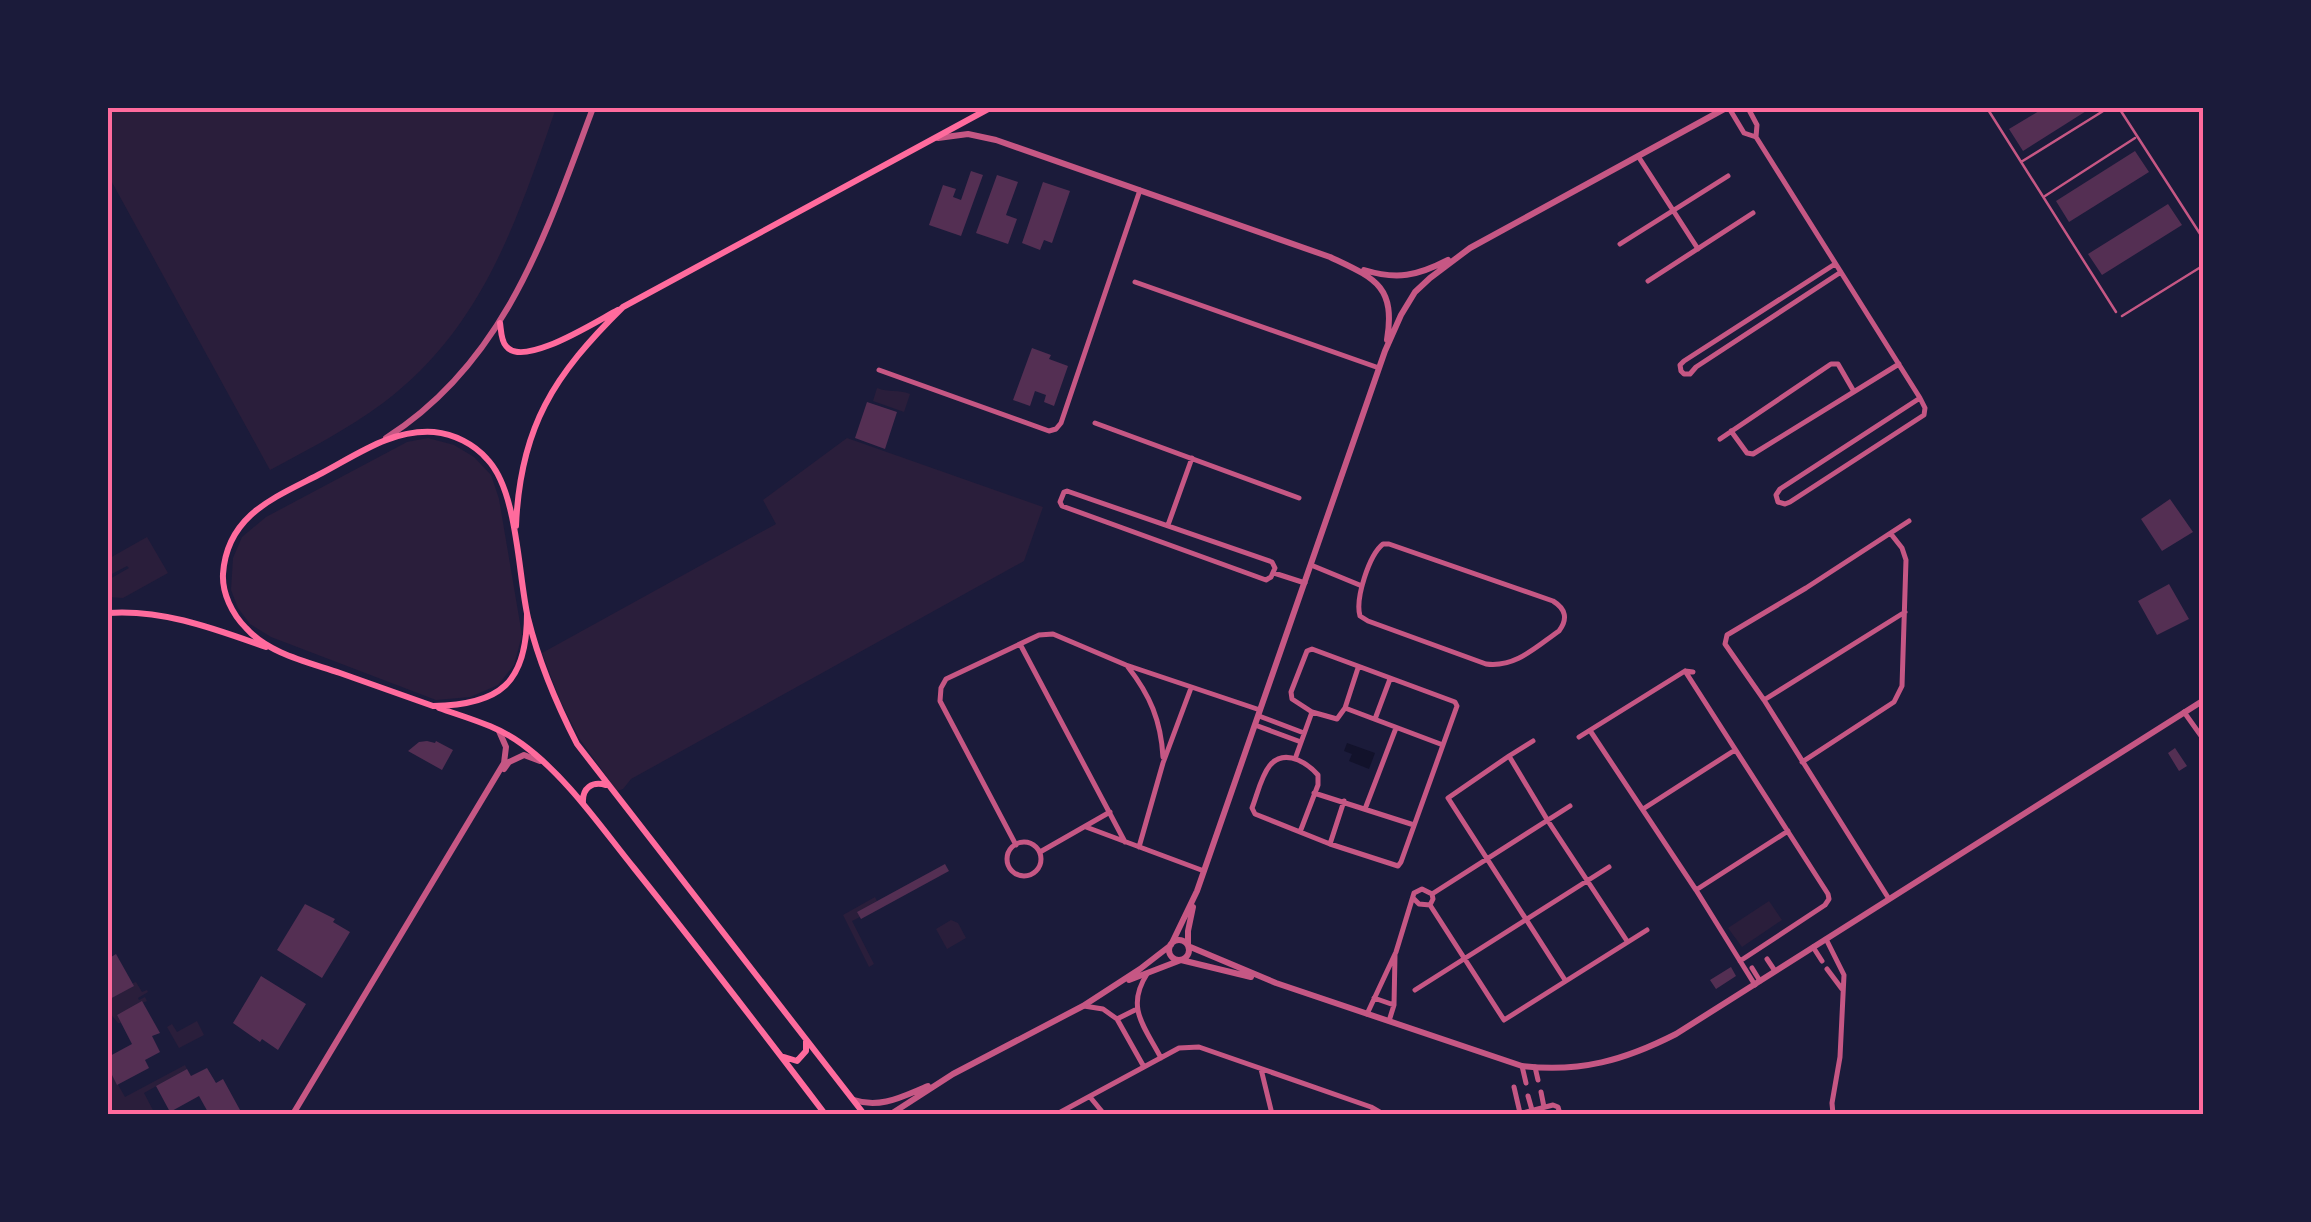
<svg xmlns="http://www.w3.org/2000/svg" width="2311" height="1222" font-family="Signika,sans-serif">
  <rect width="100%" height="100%" fill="#1b1b3a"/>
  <path fill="#2a1e3b" d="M108 108H556C517 220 483 328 383 403 348 429 309 449 270 470L108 175Z
    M877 388C889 393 898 389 910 394L904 412 873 401Z
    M428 438 454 445 474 457 491 475 499 499 522 635 514 665 498 685 470 697 436 700 271 637 250 624 238 608 231 590 233 558 242 537 266 517 407 442Z
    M847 438 1043 507 1024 561 631 779 623 789 617 791 579 738 560 700 542 653 776 524 763 500Z
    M147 537 168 573 123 598 108 597V580L129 568 127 566 108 576V559Z
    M875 897 877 901 858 912 860 917 852 921 874 964 869 967 843 915Z
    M1769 901 1782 920 1742 947 1728 928Z
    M951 920 958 923 966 938 947 949 936 929Z
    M136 982 142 992 147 990 148 992 138 998 139 1000 145 997 147 1001 117 1015 121 1023H118L108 1011V999L133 986V983Z
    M197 1021 204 1035 179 1048 167 1027 172 1024 177 1032Z
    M185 1065 187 1069 144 1093 155 1114H108V1067L125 1097Z"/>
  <path fill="#12122b" d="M1347 743 1375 753 1369 769 1349 761 1352 754 1344 751Z"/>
  <path fill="#542f53" d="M2044 108H2091L2023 151 2009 129Z
    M2135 151 2149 172 2069 222 2056 201Z
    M971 171 983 175 961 236 929 225 943 185 956 189 953 197 961 200Z
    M997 175 1018 182 1006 215 1017 219 1008 244 976 233Z
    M1043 182 1070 191 1052 243 1044 240 1040 250 1022 243Z
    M2168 204 2182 225 2102 275 2088 254Z
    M1032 348 1051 355 1049 359 1068 366 1054 406 1044 402 1046 395 1035 391 1030 406 1013 400Z
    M867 402 897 412 885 449 855 438Z
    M2170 499 2193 532 2162 551 2141 519Z
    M2169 584 2189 619 2157 635 2138 601Z
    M427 741 435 743 436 741 453 750 442 770 408 751 419 742Z
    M2175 748 2187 766 2179 771 2168 753Z
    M945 864 949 871 861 919 857 912Z
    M305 904 335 919 333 922 350 932 322 978 277 950Z
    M116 954 134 986 108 1000V959Z
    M1731 967 1736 976 1716 989 1710 980Z
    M261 976 306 1004 278 1050 262 1039 260 1042 233 1023Z
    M142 1001 160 1033 152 1036 160 1052 145 1060 149 1068 117 1085 108 1067V1057L132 1044 117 1015Z
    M207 1068 216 1083 223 1079 240 1110 233 1114H209L199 1096 170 1112 156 1086 187 1069 191 1076Z"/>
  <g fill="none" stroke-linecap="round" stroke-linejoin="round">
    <path stroke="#c65784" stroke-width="2.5" d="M1987 108 2116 312
      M2119 108 2204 240
      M2021 162 2108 108
      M2045 196 2135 138
      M2122 316 2204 265"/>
    <path stroke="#c65784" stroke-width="5" d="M1729 108 1744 133 1756 137
      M1748 108 1757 125 1756 137 1920 398 1925 408 1924 415 1790 502 1785 504 1778 502 1776 495 1780 489 1920 398
      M1638 156 1698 249
      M1620 244 1728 176
      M1835 264 1684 361 1680 365 1681 371 1684 374H1690L1696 367 1841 272
      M1648 281 1753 213
      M1135 282 1379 368
      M879 370 1049 431 1056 429 1061 423 1140 190
      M1095 423 1299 498
      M1731 431 1747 453 1753 454 1899 364
      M1720 439 1831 364H1838L1853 390
      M1067 491 1272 562 1275 568 1271 577 1266 580 1062 506 1060 502 1064 492Z
      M1168 525 1192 458
      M1383 544H1389L1553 601C1566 609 1568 619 1559 631 1536 647 1515 668 1486 664L1368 621 1360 616C1355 599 1369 555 1383 544Z
      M1311 565 1362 586
      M1274 573 1305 583
      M1020 644 1125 842
      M1128 667C1150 695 1161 721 1163 757
      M1685 671 1828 894 1829 899 1825 905 1740 961
      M1764 700 1905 612
      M1345 708 1443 745
      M2184 712 2204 740
      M1259 716 1304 733
      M1375 719 1390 679
      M1255 725 1301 742
      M1591 732 1696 890 1755 985
      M1579 737 1685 671 1693 672
      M1533 741 1509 756 1548 821 1627 941
      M1509 756 1448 798 1565 980
      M1295 759 1312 712
      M1802 762 1894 702 1902 686 1906 560 1902 548 1891 534
      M1314 793 1414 825
      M1570 806 1432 894 1433 899 1430 905 1504 1020 1647 930
      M1365 809 1396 728
      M1643 809 1735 750
      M1086 827 1204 871
      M1300 832 1318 785V775C1312 768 1307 764 1298 760 1266 747 1261 785 1252 808L1255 814 1330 844 1398 866 1401 862 1457 706 1455 702 1312 649 1307 651 1291 692 1292 699 1312 712 1337 719 1345 708 1358 668
      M1007 859a17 17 0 1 1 34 0a17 17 0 1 1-34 0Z
      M1330 844 1344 801
      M1016 845 940 701 941 688 946 679 1039 635 1053 634 1126 665 1260 710
      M1139 847 1163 763 1191 688
      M1040 852 1110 812
      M1696 890 1788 831
      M1413 898 1419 904 1430 905
      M1889 899 1764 700 1725 644 1727 635 1806 588 1909 521
      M1826 939 1844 975 1840 1057 1832 1103 1833 1114
      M1813 947 1822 961
      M1767 959 1775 971
      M1752 968 1760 981
      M1827 969 1842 989
      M1147 974C1125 1008 1145 1027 1161 1058
      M1415 990 1609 867
      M1374 998 1394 1005
      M1084 1006 1103 1009 1117 1019 1144 1067
      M1367 1014 1396 952 1414 893 1422 889 1432 894
      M1117 1019 1135 1010
      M1389 1021 1394 1005 1395 955
      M1522 1066 1526 1083
      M1535 1067 1538 1080
      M1261 1069 1272 1114
      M1514 1087 1520 1113
      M1541 1092 1544 1107
      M1528 1096 1532 1110
      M1090 1097 1104 1114
      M1057 1114 1179 1048 1199 1047 1371 1107 1383 1114
      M1519 1114 1553 1105 1558 1107 1560 1114"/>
    <path stroke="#c65784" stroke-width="6" d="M938 138 968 134 996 140 1330 257C1374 278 1396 285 1387 340
      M1364 270C1397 280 1417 276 1448 260
      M386 438C506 362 546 233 593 108
      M504 769 509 762 524 755 540 761
      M1193 907 1188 931V946L1276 983 1522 1066C1580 1073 1625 1060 1676 1034L2204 700
      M1169 950a10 10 0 1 1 20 0a10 10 0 1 1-20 0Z
      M1129 980 1181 960 1251 977
      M854 1100C881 1109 903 1096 928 1086
      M293 1114 504 763 506 747 499 731
      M891 1114 953 1074 1083 1006 1140 969 1171 945 1197 891 1385 351 1401 315 1415 292 1430 278 1470 248 1726 108"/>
    <path stroke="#ff6b9d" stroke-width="6" d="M500 323C501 329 501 341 506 346 523 369 598 320 618 310
      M516 526C520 427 554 375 623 307L990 108
      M108 613C163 609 215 629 266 647
      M527 614C527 683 500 705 433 706 402 695 371 684 340 673 308 662 269 654 246 628 232 614 222 593 223 574 227 514 276 497 322 473 358 454 392 429 434 432 454 434 474 444 487 459 518 491 518 575 528 618 539 663 556 703 577 744L864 1114
      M439 708C467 718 498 726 522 744 566 776 600 826 634 868 699 949 762 1031 825 1114
      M583 803C582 788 592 781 606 785
      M784 1057 797 1061 806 1051V1041"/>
  </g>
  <rect width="2311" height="1222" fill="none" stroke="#1b1b3a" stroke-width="220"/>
  <rect x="110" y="110" width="2091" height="1002" fill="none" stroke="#ff6b9d" stroke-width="4"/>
</svg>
